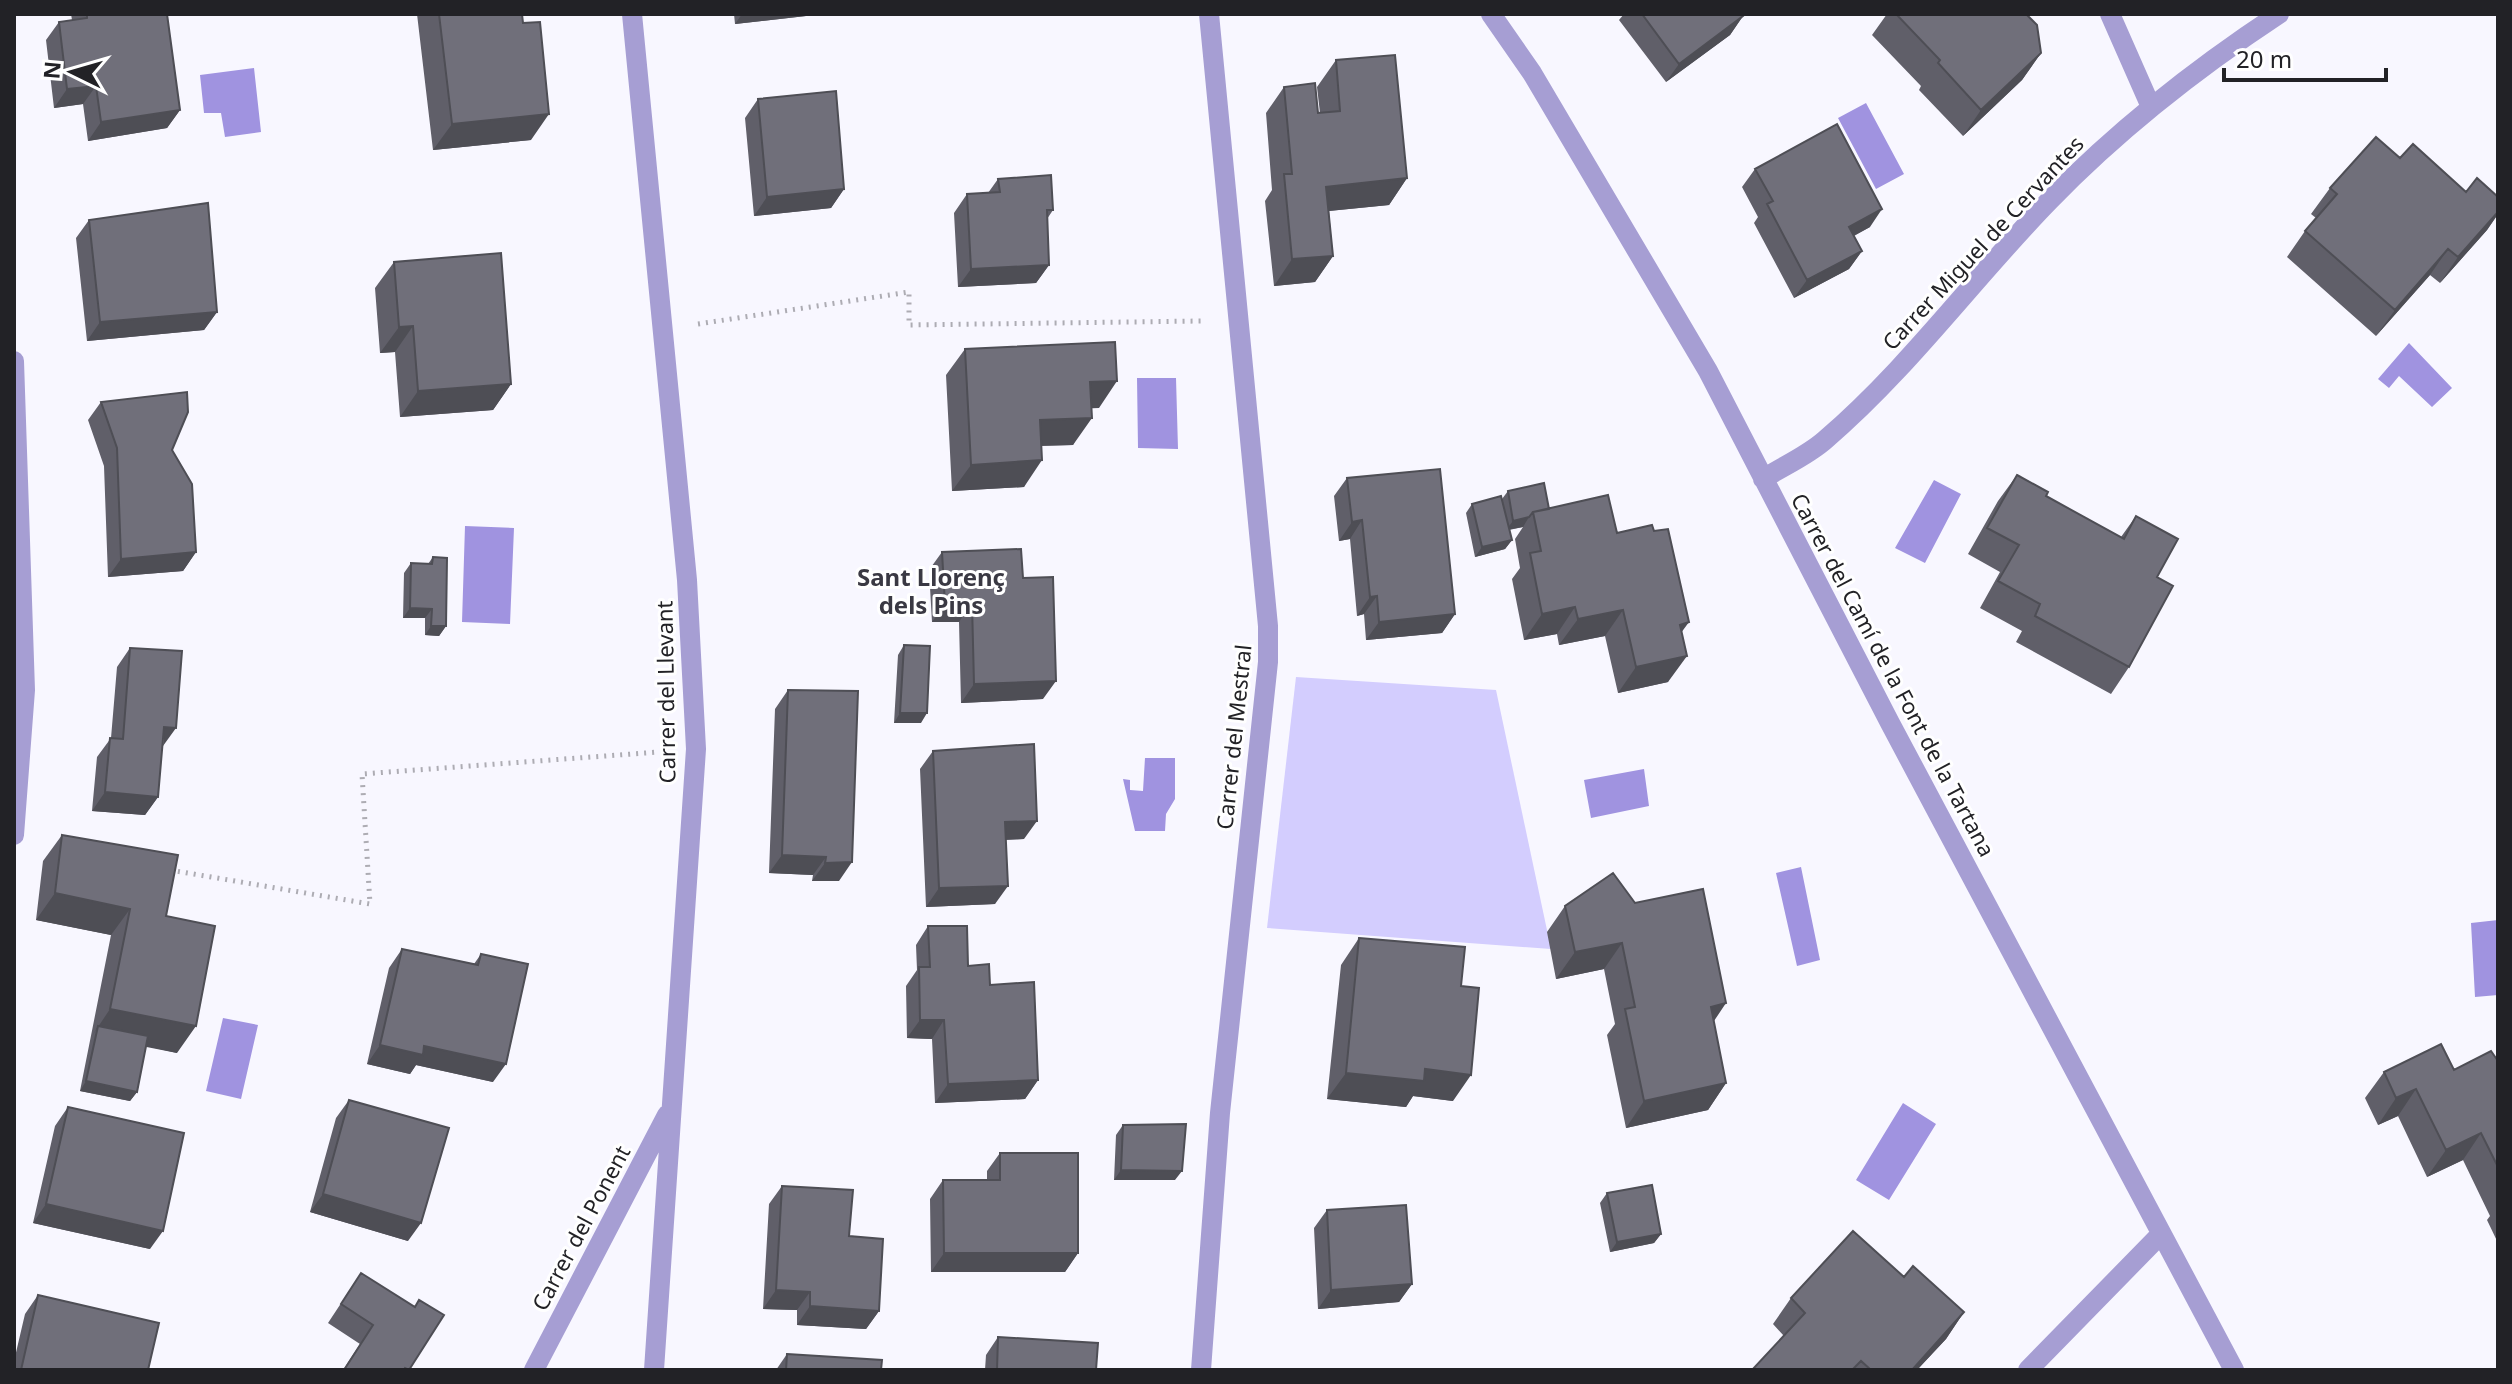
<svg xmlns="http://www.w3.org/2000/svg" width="2512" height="1384" font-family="'Noto Sans',sans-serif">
  <rect width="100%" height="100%" fill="#f8f7ff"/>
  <path fill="#d3cdfe" d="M1296 677 1496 690 1551 949 1267 928Z"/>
  <path fill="#a093e0" d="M254 68 261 132 225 137 221 113H204L200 75Z
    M1866 103 1904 174 1876 189 1838 118Z
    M2409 343 2452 388 2432 407 2399 376 2389 388 2378 379Z
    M1137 378H1176L1178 449 1138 448Z
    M1934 480 1961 494 1925 563 1895 548Z
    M465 526 514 528 510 624 462 622Z
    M1145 758H1175V799L1166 814 1165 831H1135L1123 779 1130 780V790L1143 791Z
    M1644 769 1649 806 1591 818 1584 780Z
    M1801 867 1820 960 1797 966 1776 873Z
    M2498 920V995L2475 997 2471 923Z
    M223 1018 258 1025 241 1099 206 1091Z
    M1903 1103 1936 1124 1889 1200 1856 1180Z"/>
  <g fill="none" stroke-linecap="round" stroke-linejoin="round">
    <path stroke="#adacb3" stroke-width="5" stroke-dasharray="2 6" stroke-linecap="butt" d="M698 324 909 292V325L1201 321
      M170 870 370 904 362 774 659 752"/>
    <path stroke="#a69ed3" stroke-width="20" d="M632 14 687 580 696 749 654 1370
      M1491 14 1532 73 1708 371 1890 723 2234 1370
      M2110 14 2151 107
      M14 361 25 690 14 835
      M1763 479C1783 466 1807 456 1825 440 1908 369 1973 279 2049 201 2118 130 2197 68 2279 14
      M534 1370 667 1115
      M1201 1370 1220 1113 1268 662V626L1209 14
      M2028 1370 2161 1234"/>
  </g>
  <path fill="#605f69" d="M71 14H167L180 110 167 128 88 141 83 104 54 108 46 40 59 22 72 20Z
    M417 14H522L531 140 433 150Z
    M734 14H808L806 16 735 24Z
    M1624 14H1742L1743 16 1730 35 1666 82 1619 20Z
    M1887 14H2026L2041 53 2022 80 1963 136 1919 90 1921 86 1872 35Z
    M1336 60 1407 178 1389 205 1329 211 1333 256 1315 282 1274 286 1265 201 1272 190 1266 113 1284 87 1318 113H1320L1317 87Z
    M758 99 844 189 831 208 754 216 745 118Z
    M2400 158 2466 192 2498 197V214L2487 230 2440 283 2430 275 2376 336 2287 257 2305 231 2316 218 2311 214 2330 188Z
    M1755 169 1870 227 1854 236 1862 251 1849 269 1794 298 1754 223 1758 217 1742 187Z
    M998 179 1053 210 1047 219 1049 265 1036 283 958 287 954 213 967 194 988 193Z
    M89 220 217 312 204 330 87 341 76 238Z
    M394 262 511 384 493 410 400 417 395 352 380 353 375 288Z
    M965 349 1099 408H1091L1073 445 1042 446 1024 487 952 491 946 375Z
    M101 402 172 450 196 552 183 571 108 577 104 466 88 420Z
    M2017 475 2046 496 2121 537 2136 516 2157 577 2129 667 2111 694 2016 642 2022 631 1980 608 2000 572 1968 554 1998 501Z
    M1347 478 1455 614 1442 633 1366 640 1364 614 1357 616 1350 539 1339 541 1334 496Z
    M1508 491 1549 509 1617 533 1682 632 1668 682 1618 693 1605 636 1559 645 1557 634 1524 640 1512 579 1520 568 1515 539 1523 527 1509 530 1512 540 1505 549 1475 557 1466 513 1472 504 1502 499Z
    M942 552 1043 699 961 703 959 622H932L929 570Z
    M433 557 446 626 439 636 425 635V618H403L404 573 411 563 428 564Z
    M904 645 921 723H894L898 655Z
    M130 648 162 746 158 797 145 815 92 811 97 757 111 738 117 667Z
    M788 690 839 881H812L813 875 769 873 775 709Z
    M933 751 1024 839 1006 840 995 904 926 907 920 769Z
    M62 835 166 916 177 1053 146 1046 137 1092 130 1101 80 1091 111 935 36 920 43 861Z
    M1613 873 1714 1021 1726 1083 1708 1110 1626 1128 1607 1035 1615 1024 1604 969 1556 979 1547 932 1565 906Z
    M928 926 990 985 1038 1080 1025 1099 935 1103 932 1039 907 1038 906 986 917 970 916 945Z
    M1359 938 1461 986 1453 1101 1413 1096 1406 1107 1327 1099 1341 965Z
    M402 949 474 964 481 954 493 1082 416 1065 410 1074 367 1064 389 968Z
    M2498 1061V1243L2487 1220 2490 1216 2463 1160 2427 1177 2398 1116 2378 1125 2365 1098 2384 1072 2454 1070Z
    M349 1100 408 1241 310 1212 336 1118Z
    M68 1107 150 1249 33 1223 55 1126Z
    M1123 1125 1175 1180H1114L1116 1135Z
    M1000 1153 1078 1253 1065 1272H931L930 1199 943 1180H987V1171Z
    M782 1186 849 1236 879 1311 866 1329 797 1325V1310L763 1309 769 1204Z
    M1607 1193 1661 1234 1654 1243 1610 1252 1600 1203Z
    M1327 1210 1412 1284 1399 1302 1318 1309 1314 1228Z
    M361 1273 409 1370H343L360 1344 328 1323Z
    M1904 1277 1964 1312 1946 1339 1917 1370H1752L1784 1336 1773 1324 1791 1298Z
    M38 1295 148 1370H14V1361L25 1314Z
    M998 1337 1096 1370H985L986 1355Z
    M787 1354 881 1370H776Z"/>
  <path fill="#4e4e55" d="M742 14H808L806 16 735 24Z
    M1743 16 1730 35 1666 82 1679 64Z
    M2041 53 2022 80 1963 136 1981 110Z
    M96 86 83 104 54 108 67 89Z
    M180 110 167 128 88 141 101 122Z
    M549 114 531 140 433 150 452 124Z
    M1407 178 1389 205 1308 213 1326 187Z
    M844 189 831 208 754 216 767 197Z
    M1882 209 1870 227 1836 245 1849 227Z
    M2498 212V214L2487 230 2440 283 2458 257Z
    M2448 249 2430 275 2376 336 2395 310Z
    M1862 251 1849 269 1794 298 1807 280Z
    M1333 256 1315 282 1274 286 1292 259Z
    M1049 265 1036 283 958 287 971 269Z
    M217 312 204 330 87 341 100 322Z
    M413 326 395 352 380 353 399 327Z
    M1117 381 1099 408 1072 409 1090 382Z
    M511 384 493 410 400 417 418 391Z
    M1092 418 1073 445 1022 446 1040 420Z
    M1042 460 1024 487 952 491 971 465Z
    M1529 517 1523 527 1506 530 1513 521Z
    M1362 520 1350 539 1339 541 1352 522Z
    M1512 540 1505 549 1475 557 1482 547Z
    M196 552 183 571 108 577 121 559Z
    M1377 596 1364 614 1357 616 1370 597Z
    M972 603 959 622H932L945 604Z
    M1575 607 1557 634 1524 640 1542 614Z
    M410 608 432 609 425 618H403Z
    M1623 610 1605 636 1559 645 1578 619Z
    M1455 614 1442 633 1366 640 1379 622Z
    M1689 622 1670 648 1680 625Z
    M431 626H446L439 636 425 635Z
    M1687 656 1668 682 1618 693 1636 667Z
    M1056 681 1043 699 961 703 974 684Z
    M900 713H927L921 723H894Z
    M164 727 176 728 163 746Z
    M105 792 158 797 145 815 92 811Z
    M1037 821 1024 839 992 840 1005 822Z
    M782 855 826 857 813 875 769 873Z
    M852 862 839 881H812L825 863Z
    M1008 886 995 904 926 907 939 888Z
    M55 893 130 909 111 935 36 920Z
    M1622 943 1604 969 1556 979 1575 952Z
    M1726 1003 1708 1030 1711 1007Z
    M110 1009 196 1026 177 1053 96 1037 98 1026 92 1036Z
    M920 1020H944L932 1039 907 1038Z
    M380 1045 424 1046 506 1064 493 1082 416 1065 410 1074 367 1064Z
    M1425 1069 1471 1075 1453 1101 1413 1096 1406 1107 1327 1099 1346 1073Z
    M1038 1080 1025 1099 935 1103 948 1084Z
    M86 1081 137 1092 130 1101 80 1091Z
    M1726 1083 1708 1110 1626 1128 1644 1101Z
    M2416 1089 2398 1116 2378 1125 2396 1098Z
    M2481 1133 2463 1160 2427 1177 2446 1150Z
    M1121 1170 1182 1171 1175 1180H1114Z
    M323 1194 421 1223 408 1241 310 1212Z
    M46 1204 163 1231 150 1249 33 1223Z
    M1661 1234 1654 1243 1610 1252 1617 1242Z
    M944 1253H1078L1065 1272H931Z
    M1412 1284 1399 1302 1318 1309 1331 1290Z
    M776 1290 810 1292 797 1310 763 1309Z
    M810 1306 879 1311 866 1329 797 1325Z
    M1964 1312 1946 1339 1917 1370H1912Z"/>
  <path fill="#706f7a" stroke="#4e4e55" stroke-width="2" d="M87 14H167L180 110 101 122 96 86 67 89 59 22 87 18Z
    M439 14H522L523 23 540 22 549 114 452 124Z
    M1642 14H1742L1743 16 1679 64Z
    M1896 14H2026L2037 25 2041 53 1981 110 1938 63 1940 60Z
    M1395 55 1407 178 1326 187 1333 256 1292 259 1284 174H1292L1284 87 1315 83 1318 113 1340 111 1336 60Z
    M836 91 844 189 767 197 758 99Z
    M1837 124 1882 209 1849 227 1862 251 1807 280 1767 204 1773 201 1755 169Z
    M2376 137 2400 158 2413 144 2466 192 2477 178 2498 197V212L2458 257 2448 249 2395 310 2305 231 2337 194 2330 188Z
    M1051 175 1053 210H1047L1049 265 971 269 967 194 1000 192 998 179Z
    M208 203 217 312 100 322 89 220Z
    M501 253 511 384 418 391 413 326 399 327 394 262Z
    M1115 342 1117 381 1090 382 1092 418 1040 420 1042 460 971 465 965 349Z
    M187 392 188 412 172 450 192 484 196 552 121 559 117 448 101 402Z
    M1440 469 1455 614 1379 622 1377 596 1370 597 1362 520 1352 522 1347 478Z
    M2017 475 2048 492 2046 496 2124 539 2136 516 2178 539 2157 577 2173 586 2129 667 2035 616 2040 604 1998 581 2019 545 1987 528Z
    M1544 483 1549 509 1533 512 1529 517 1513 521 1508 491Z
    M1608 495 1617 533 1652 525 1654 531 1668 529 1689 622 1680 625 1687 656 1636 667 1623 610 1578 619 1575 607 1542 614 1530 553 1541 551 1533 512Z
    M1501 496 1512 540 1482 547 1472 504Z
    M1021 549 1023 578 1053 577 1056 681 974 684 972 603 945 604 942 552Z
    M433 557 447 558 446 626H431L432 609 410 608 411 563 432 564Z
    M904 645 930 646 927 713H900Z
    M130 648 182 651 176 728 164 727 158 797 105 792 110 738 123 739Z
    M788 690 858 691 852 862 825 863 826 857 782 855Z
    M1034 744 1037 821 1005 822 1008 886 939 888 933 751Z
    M62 835 178 855 166 916 215 926 196 1026 110 1009 130 909 55 893Z
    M1613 873 1635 903 1703 889 1726 1003 1711 1007 1726 1083 1644 1101 1625 1009 1635 1007 1622 943 1575 952 1565 906Z
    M928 926H967L968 966 989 964 990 985 1034 982 1038 1080 948 1084 944 1020H920L919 967H930Z
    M1359 938 1465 947 1461 986 1479 988 1471 1075 1425 1069 1424 1081 1346 1073Z
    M402 949 478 965 481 954 528 964 506 1064 424 1046 423 1055 380 1045Z
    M98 1026 148 1036 137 1092 86 1081Z
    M2441 1044 2454 1070 2491 1051 2498 1061V1167L2481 1133 2446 1150 2416 1089 2396 1098 2384 1072Z
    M349 1100 449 1128 421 1223 323 1194Z
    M68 1107 184 1133 163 1231 46 1204Z
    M1186 1124 1182 1171 1121 1170 1123 1125Z
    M1000 1153H1078V1253H944L943 1180H1000Z
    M1652 1185 1661 1234 1617 1242 1607 1193Z
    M782 1186 853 1190 849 1236 883 1239 879 1311 810 1306V1292L776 1290Z
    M1406 1205 1412 1284 1331 1290 1327 1210Z
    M1853 1231 1904 1277 1913 1266 1964 1312 1912 1370H1871L1861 1361 1853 1369 1854 1370H1752L1805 1313 1791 1298Z
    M361 1273 415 1307 419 1300 444 1315 409 1370 405 1368 404 1370H344L373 1325 341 1304Z
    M38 1295 159 1323 148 1370H21Z
    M998 1337 1098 1343 1096 1370H997Z
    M787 1354 882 1360 881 1370H786Z"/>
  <g text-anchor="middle" stroke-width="6" stroke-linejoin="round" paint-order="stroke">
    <g font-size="22" fill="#222226" stroke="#fff">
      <text transform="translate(1983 243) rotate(-47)" y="8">Carrer Miguel de Cervantes</text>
      <text transform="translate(1893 675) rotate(62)" y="8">Carrer del Camí de la Font de la Tartana</text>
      <text transform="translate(666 692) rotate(-91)" y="8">Carrer del Llevant</text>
      <text transform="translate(1234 737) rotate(-84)" y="8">Carrer del Mestral</text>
      <text transform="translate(581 1228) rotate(-62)" y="8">Carrer del Ponent</text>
    </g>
    <g font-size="24" font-weight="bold" fill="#3a3943" stroke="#fff">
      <text x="931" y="586">Sant Llorenç<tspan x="931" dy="28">dels Pins</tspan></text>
    </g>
  </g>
  <rect width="2512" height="1384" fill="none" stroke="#222226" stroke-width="32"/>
  <g transform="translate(72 72) rotate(275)" stroke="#ffffff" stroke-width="6" paint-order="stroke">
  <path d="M0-6L14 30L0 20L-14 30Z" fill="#222226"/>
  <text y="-12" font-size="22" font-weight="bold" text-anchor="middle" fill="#222226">N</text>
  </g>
  <path d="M2224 68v12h162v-12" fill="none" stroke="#222226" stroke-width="4"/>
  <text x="2236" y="68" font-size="24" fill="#222226" stroke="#ffffff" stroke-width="6" paint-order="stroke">20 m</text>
</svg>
